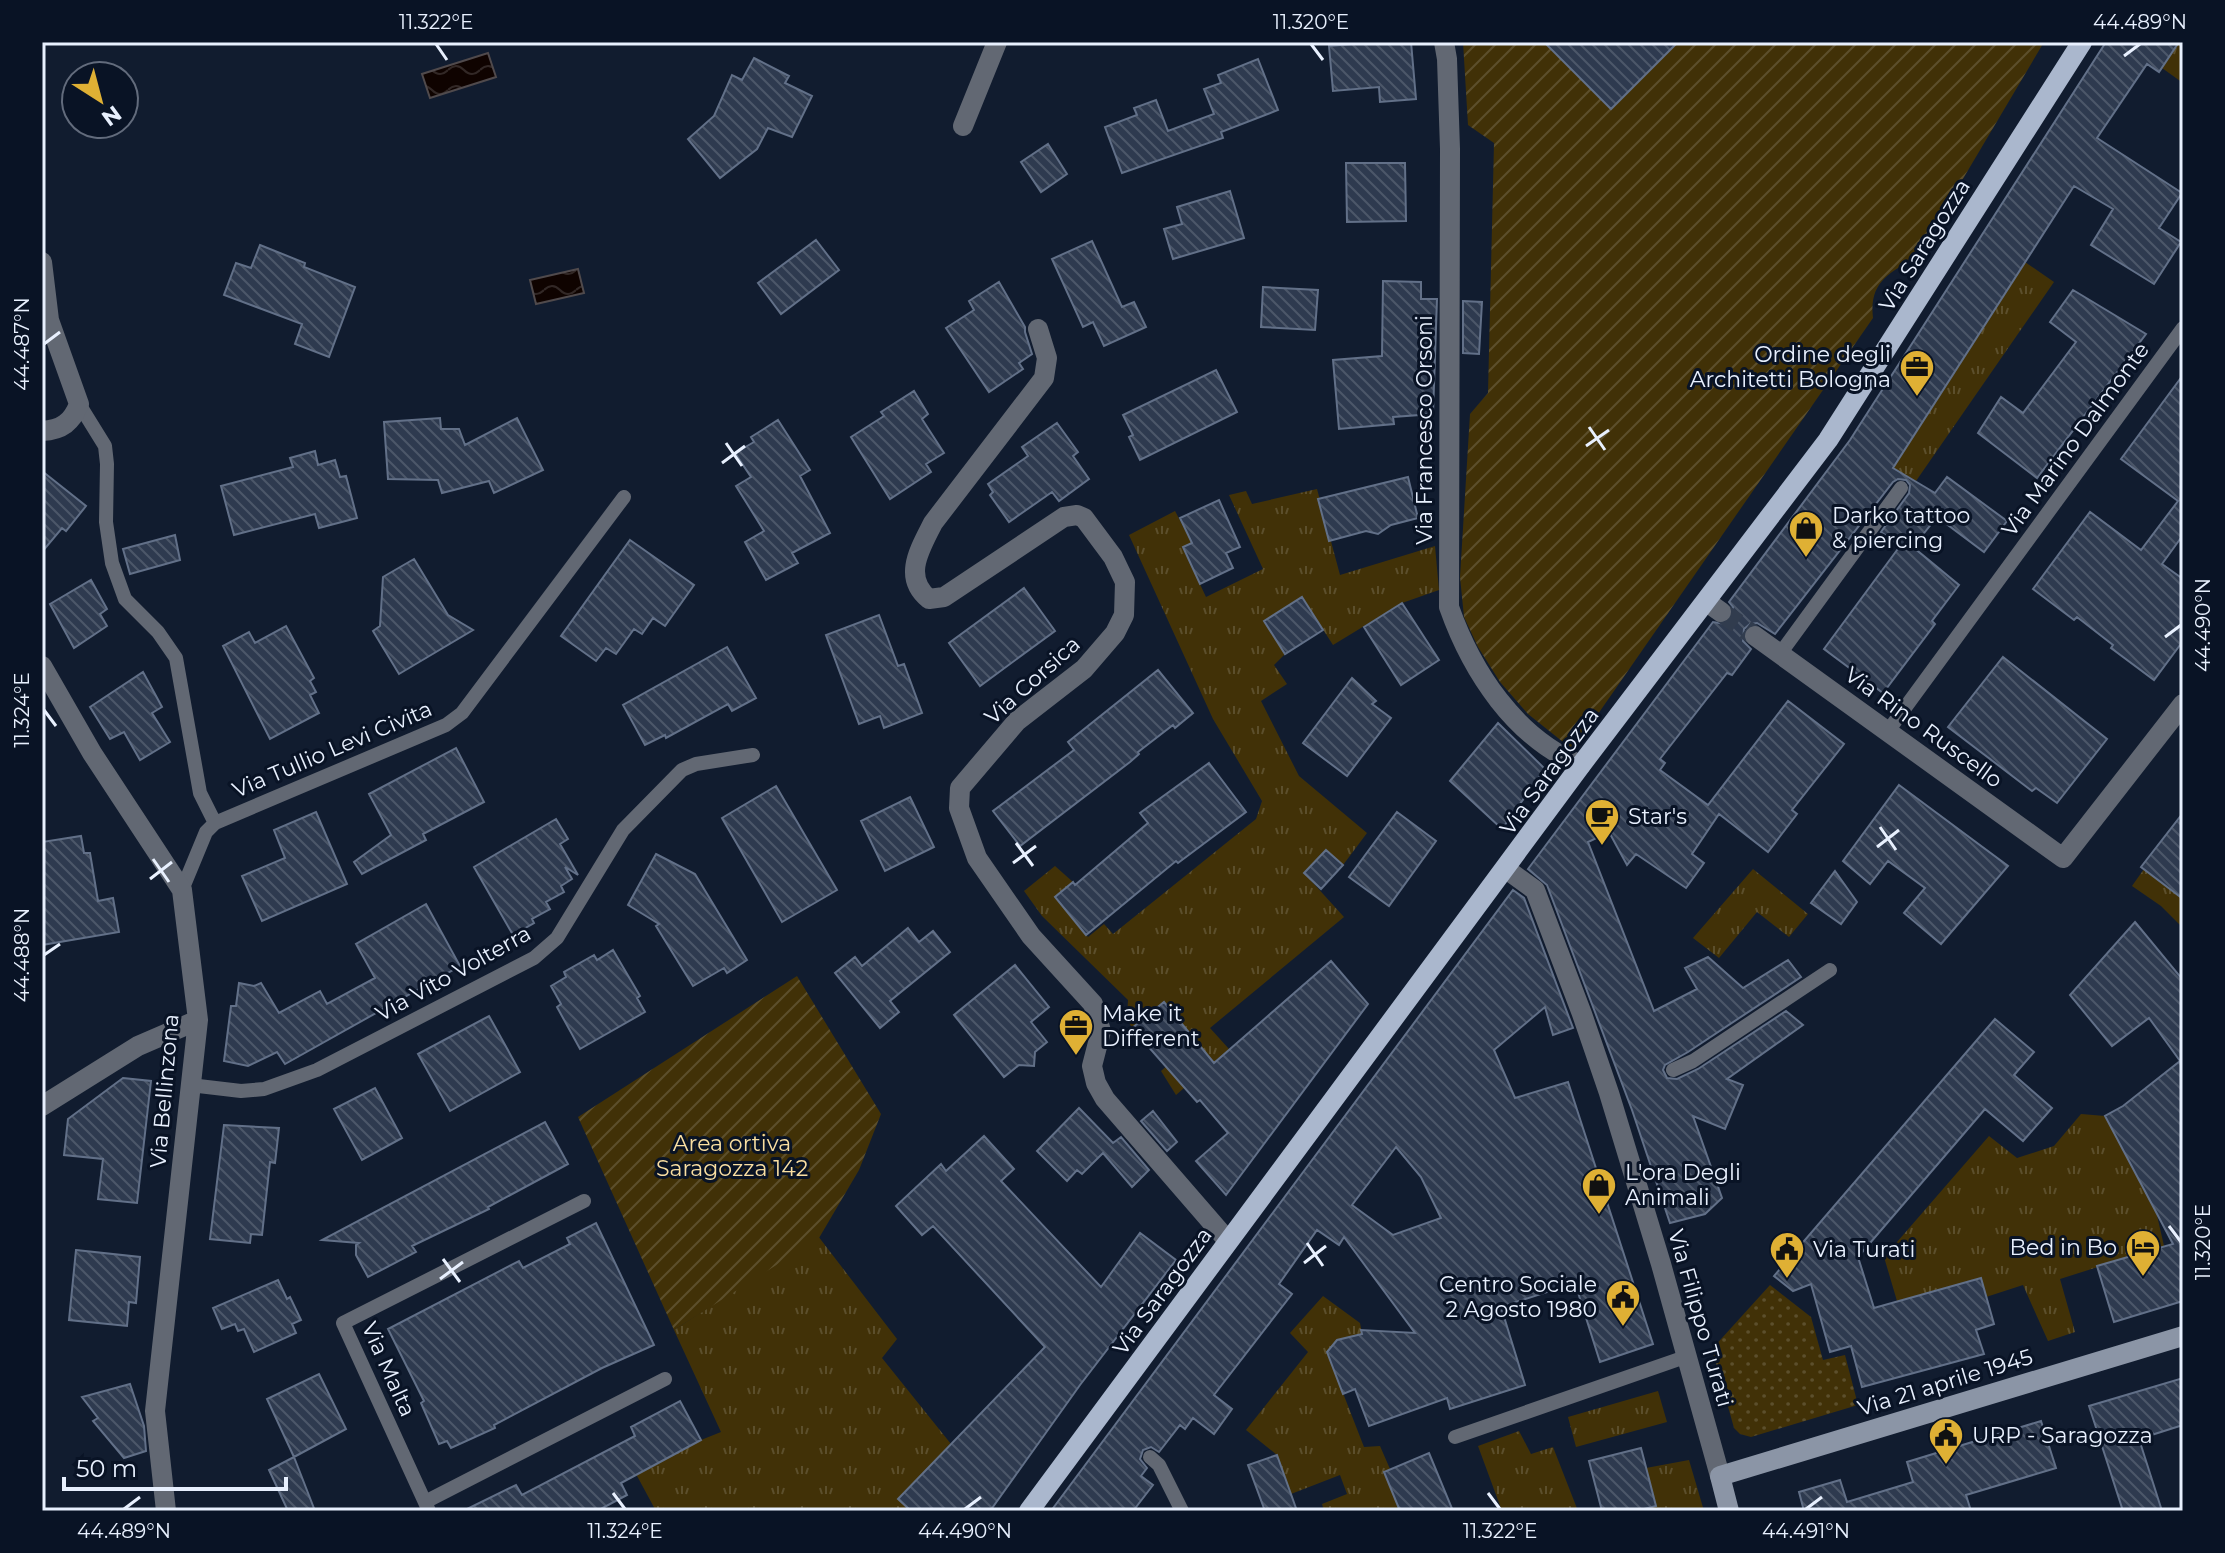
<svg xmlns="http://www.w3.org/2000/svg" width="2225" height="1553" font-family="Montserrat,sans-serif">
  <defs>
    <pattern id="grass-tufts" width="24" height="20" patternUnits="userSpaceOnUse" patternTransform="scale(2)"><rect width="24" height="20" fill="#413107"/><path d="M3 7l-1-3M5 7V3M7 7l1-3M15 17l-1-3M17 17v-4M19 17l1-3" fill="none" stroke="#5c4f2c"/></pattern>
    <pattern id="park-dots" width="8" height="8" patternUnits="userSpaceOnUse" patternTransform="scale(2)"><rect width="8" height="8" fill="#413107"/><path d="M2 2h.1M6 6h.1" fill="none" stroke="#5c4f2c" stroke-width="1.8" stroke-linecap="round"/></pattern>
    <pattern id="garden-furrows" width="10" height="10" patternUnits="userSpaceOnUse" patternTransform="scale(2)"><rect width="10" height="10" fill="#413107"/><path d="M-1 1l2-2M0 10L10 0M9 11l2-2" fill="none" stroke="#5c4f2c"/></pattern>
    <pattern id="water-waves" width="16" height="10" patternUnits="userSpaceOnUse" patternTransform="scale(2)"><rect width="16" height="10" fill="#0f0300"/><path d="M0 5q4-4 8 0t8 0" fill="none" stroke="#322826"/></pattern>
    <pattern id="building-back-hatch" width="6" height="6" patternUnits="userSpaceOnUse" patternTransform="scale(2)"><rect width="6" height="6" fill="#2e3a4f"/><path d="M-1 5l2 2M0 0l6 6M5-1l2 2" fill="none" stroke="#4c5769"/></pattern>
  </defs>
  <rect width="100%" height="100%" fill="#111c2f"/>
  <path fill="url(#grass-tufts)" d="M2179 42H2183V83L2162 68Z
    M2025 262 2054 282 1916 481 1893 468Z
    M1317 489 1340 575 1435 546 1439 590 1402 603 1333 645 1302 597 1264 621 1285 654 1274 665 1287 684 1261 701 1299 776 1367 833 1343 865 1325 850 1304 873 1344 917 1210 1028 1229 1049 1176 1095 1161 1071 1195 1041 1132 1028 1127 1019 1128 1000 1042 916 1024 891 1055 866 1073 882 1055 897 1088 937 1104 924 1113 934 1256 819 1262 801 1213 719 1129 535 1175 511 1192 543 1183 548 1206 597 1263 569 1229 495 1246 491 1252 504Z
    M1753 869 1808 914 1789 937 1757 912 1719 958 1693 938Z
    M2144 869 2183 899V928L2161 906 2132 886Z
    M2081 1114 2105 1116 2156 1211 2164 1246 2060 1279 2075 1332 2048 1341 2023 1285 1986 1297 1980 1278 1897 1301 1884 1257 1989 1136 2017 1158 2054 1146Z
    M818 1236 897 1339 882 1358 951 1444 898 1499 911 1511H656L636 1474 701 1440 721 1432 674 1330Z
    M1323 1296 1360 1323 1363 1338 1337 1340 1327 1352 1364 1447 1380 1446 1390 1469 1384 1472 1400 1511H1324L1322 1504 1347 1494 1340 1475 1291 1494 1277 1455 1246 1430 1308 1352 1290 1333Z
    M1658 1391 1667 1422 1576 1447 1568 1417Z
    M1519 1431 1531 1454 1553 1447 1578 1511H1502L1478 1446Z
    M1689 1460 1704 1511H1636L1656 1506 1646 1468Z"/>
  <path fill="url(#park-dots)" d="M1770 1285 1811 1317 1823 1360 1845 1355 1858 1405 1751 1437 1740 1434 1734 1428 1712 1349Z"/>
  <path fill="url(#garden-furrows)" d="M1463 42H2044L1916 258C1888 273 1869 283 1873 318L1573 750 1528 714 1500 682 1478 647 1464 617 1460 577 1470 414 1488 393 1494 143 1468 125Z
    M797 976 881 1114 859 1170 819 1238 674 1330 578 1117Z"/>
  <path fill="url(#water-waves)" stroke="#504a4c" stroke-width="2" d="M488 53 496 77 430 98 422 74Z
    M578 269 584 293 536 304 530 280Z"/>
  <path fill="url(#building-back-hatch)" stroke="#627088" stroke-width="2" fill-rule="evenodd" d="M1376 42H1411L1416 99 1380 102 1379 87 1333 91 1329 46Z
    M1544 42H1678L1611 109Z
    M2106 42H2179L2159 72 2147 64 2097 138 2182 193 2159 228 2181 242 2154 284 2091 245 2113 209 2074 186 1893 468 1935 493 1947 477 2007 521 1984 552 1937 517 1913 547 1959 585 1932 621 1935 624 1883 693 1824 649 1900 546 1881 532 1909 493 1910 485 1906 480 1898 479 1893 482 1775 634 1757 623 1750 624 1744 629 1743 641 1751 649 1732 675 1727 673 1660 759 1665 763 1660 770 1708 805 1788 701 1844 744 1792 810 1797 814 1768 852 1719 814 1692 854 1704 863 1686 888 1636 854 1627 865 1609 832 1588 842 1654 1011 1697 989 1685 968 1708 957 1743 988 1788 960 1801 977 1688 1052 1665 1065 1663 1070 1667 1078 1677 1079 1698 1069 1786 1011 1803 1025 1727 1079 1743 1085 1725 1129 1693 1116 1722 1198 1705 1214 1670 1223 1632 1110 1547 885 1528 869 1713 622 1726 624 1732 619 1733 607 1729 602 1850 440Z
    M754 58 789 76 785 83 812 96 792 137 768 128 757 149 720 178 688 139 714 116 732 75 742 80Z
    M1258 59 1278 110 1221 132 1223 138 1122 173 1105 127 1137 115 1134 108 1156 100 1168 131 1214 114 1204 89 1221 83 1218 75Z
    M1048 144 1067 174 1041 192 1021 162Z
    M1346 163H1405L1406 221 1347 222Z
    M1230 191 1244 238 1173 259 1164 229 1182 224 1177 207Z
    M816 240 839 270 781 314 758 283Z
    M1092 241 1122 307 1134 302 1146 327 1104 346 1093 322 1083 327 1052 259Z
    M260 245 305 263 304 267 355 287 329 357 295 344 302 324 224 295 236 263 251 268Z
    M1383 281 1421 282V299H1437L1433 414 1393 417 1394 424 1339 429 1333 360 1382 356Z
    M999 282 1025 327V332L1032 354 1019 363 1023 369 989 392 946 328 974 310 969 301Z
    M1263 287 1318 290 1315 330 1261 327Z
    M2073 290 2146 334 2037 478 1978 433 2001 397 2023 413 2076 342 2050 322Z
    M1463 301 1482 302 1479 354 1463 353Z
    M1216 370 1237 412 1140 460 1129 437 1133 435 1123 415Z
    M2183 375V535L2162 564 2183 579V641L2154 680 2111 648 2113 645 2077 617 2074 620 2033 589 2090 512 2141 550 2178 501 2121 459Z
    M914 391 928 414 922 419 944 453 926 464 931 472 890 499 851 437 884 416 881 412Z
    M440 418 441 429H459L465 445 517 418 543 470 494 493 489 481 442 493 438 480 388 479 384 422Z
    M778 420 810 470 800 476 830 533 792 553 798 563 766 580 745 542 764 531 736 486 751 477 735 453 754 442 751 437Z
    M1057 423 1078 452 1073 456 1089 479 1059 501 1052 492 1009 522 990 495 993 492 988 484 1028 456 1022 447Z
    M315 451 318 465 335 460 340 477 346 476 357 518 319 528 315 514 234 535 221 486 293 467 290 458Z
    M42 471 86 506 66 531 62 528 42 552Z
    M1408 477 1418 518 1391 525 1378 534 1366 531 1329 541 1318 499Z
    M1219 500 1240 547 1226 553 1233 568 1200 584 1183 547 1192 543 1180 518Z
    M175 535 180 560 130 574 123 549Z
    M630 540 694 585 665 626 653 618 642 634 634 629 616 654 606 648 596 661 561 636Z
    M414 559 448 615 473 630 399 674 373 631 380 626 383 577Z
    M91 580 107 609 100 614 107 626 74 648 50 604Z
    M1024 588 1055 631 980 686 949 643Z
    M1302 597 1323 630 1285 654 1264 621Z
    M1402 603 1439 660 1401 685 1364 627Z
    M879 615 898 666 904 664 922 713 884 728 880 716 859 724 826 635Z
    M286 626 314 678 310 681 316 692 310 695 319 713 270 739 223 646 249 632 255 643Z
    M727 647 756 698 732 711 728 704 666 738 665 735 645 745 623 705Z
    M2003 657 2107 739 2057 803 2036 788 2032 791 1948 727Z
    M1158 670 1193 713 1175 728 1173 725 1138 752 1139 754 1130 762 1020 846 993 811 1074 750 1068 742Z
    M143 672 162 707 152 713 170 742 140 760 124 732 110 739 90 707Z
    M1352 678 1376 701 1372 704 1391 718 1347 776 1303 743Z
    M1498 723 1545 769 1502 829 1450 781Z
    M456 748 484 802 423 834 426 840 362 874 354 862 391 835 369 794Z
    M1209 763 1246 812 1178 863 1176 861 1086 935 1055 897 1073 882 1075 885 1148 823 1140 813Z
    M1899 785 2008 866 1941 944 1904 913 1925 888 1888 861 1870 884 1843 861Z
    M776 786 837 890 782 922 722 818Z
    M910 797 934 847 885 871 861 821Z
    M316 812 347 884 262 921 242 876 285 858 274 830Z
    M1397 812 1436 841 1389 906 1349 877Z
    M2183 813V899L2141 867Z
    M556 819 568 839 560 844 578 875 565 867 572 879 561 886 564 892 546 902 550 909 532 919 534 923 513 935 474 867Z
    M81 836 84 853H90L98 901 113 898 119 932 42 945V842Z
    M1326 850 1343 865 1321 889 1304 873Z
    M656 854 695 874 747 960 727 973 724 968 693 986 656 926 659 924 628 905Z
    M1835 871 1857 902 1841 924 1811 903Z
    M1513 890 1524 898 1573 1028 1553 1035 1545 1007 1494 1050 1515 1098 1568 1082 1653 1344 1600 1362 1575 1283 1501 1307 1525 1385 1450 1409 1447 1398 1369 1426 1355 1389 1343 1394 1327 1352 1337 1340 1362 1334 1361 1330 1415 1333 1344 1237 1339 1245 1317 1230 1279 1284 1292 1294 1214 1395 1232 1409 1214 1434 1193 1418 1185 1429 1180 1425 1159 1452 1151 1447 1143 1450 1140 1459 1147 1468 1141 1476 1153 1485 1133 1511H1051ZM1396 1147 1421 1177 1441 1218 1393 1235 1352 1205Z
    M426 904 460 966 285 1064 277 1052 248 1066 224 1061 231 1006H236L239 983 254 986 261 983 279 1013 320 991 327 1004 375 978 356 944Z
    M2135 922 2183 980V1301L2114 1322 2097 1266 2173 1244 2105 1116 2123 1106 2180 1061 2149 1018 2112 1046 2070 995Z
    M908 928 919 942 933 931 950 952 890 1001 899 1012 880 1028 835 973 855 957 862 966Z
    M613 950 640 996 637 998 645 1012 580 1049 557 1007 561 1004 551 986 566 977 564 972 594 955 597 960Z
    M1331 961 1368 1004 1226 1195 1196 1161 1228 1133 1200 1100 1197 1102 1132 1028 1164 1002 1214 1063Z
    M1015 965 1049 1007 1031 1022 1047 1042 1035 1052 1034 1066 1019 1065 1004 1077 954 1015Z
    M489 1016 520 1072 450 1111 418 1054Z
    M1995 1019 2034 1052 2014 1075 2052 1108 2023 1141 1985 1109 1858 1257 1874 1308 1981 1278 1994 1324 1976 1330 1984 1354 1862 1387 1851 1346 1830 1352 1811 1284 1793 1291 1774 1276Z
    M123 1078 151 1081 137 1203 98 1199 103 1159 64 1155 68 1119Z
    M375 1088 402 1138 362 1160 334 1109Z
    M1079 1108 1113 1143 1121 1137 1149 1170 1132 1187 1103 1153 1082 1174 1077 1170 1067 1181 1037 1151Z
    M1153 1111 1177 1142 1167 1151 1141 1121Z
    M545 1122 568 1164 488 1207 489 1209 412 1246 416 1252 368 1277 356 1255V1245L359 1243 322 1240Z
    M224 1125 279 1128 275 1163 270 1162 262 1235 251 1234 250 1243 210 1239Z
    M984 1136 1014 1169 1001 1181 1101 1287 1140 1233 1176 1260 1080 1385 990 1511H911L898 1499 1045 1347 933 1226 922 1235 896 1206 941 1164 946 1171Z
    M596 1223 654 1345 602 1368 494 1425 495 1428 451 1448 447 1441 439 1444 421 1403 424 1401 388 1329 519 1261 523 1268 570 1244 567 1238Z
    M76 1250 140 1257 136 1303 129 1302 127 1326 69 1320Z
    M278 1280 287 1299 290 1297 301 1320 292 1324 296 1333 254 1352 244 1329 238 1331 235 1324 222 1329 213 1308Z
    M319 1374 346 1429 294 1457 267 1399Z
    M2183 1378V1425L2139 1439 2162 1511H2123L2089 1406Z
    M130 1384 144 1426 146 1451 124 1458 93 1421 98 1418 82 1397Z
    M680 1401 701 1440 621 1483 627 1495 597 1511H463L516 1485 522 1495 635 1436 631 1427Z
    M2041 1421 2056 1468 1966 1495 1971 1511H1804L1799 1492 1840 1480 1847 1502 1913 1482 1907 1462Z
    M1641 1448 1656 1506 1636 1511H1602L1589 1461Z
    M1429 1453 1453 1511H1400L1384 1472Z
    M1277 1455 1297 1511H1265L1248 1465Z
    M294 1457 315 1511H288L269 1470Z"/>
  <g fill="none" stroke-linecap="round" stroke-linejoin="round">
    <path stroke="#313c4e" stroke-width="20" stroke-dasharray="20 10" stroke-linecap="butt" d="M1721 612 1755 636"/>
    <path stroke="#626873" stroke-width="14" d="M79 404 105 446 107 464 106 522 112 563 125 599 158 632 176 658 200 793 215 823
      M1780 654 1901 488
      M1888 731 2183 328
      M182 890 206 832 215 823 446 725 462 713 624 497
      M1673 1070 1693 1061 1830 970
      M190 1085 241 1091 264 1089 317 1070 534 958 557 938 623 830 682 770 696 764 753 755
      M1455 1437 1688 1356
      M1150 1457 1159 1465 1182 1511
      M425 1502 665 1379
      M429 1511 343 1323 584 1201"/>
    <path stroke="#626873" stroke-width="20" d="M1444 42 1447 59 1450 149 1449 607C1472 672 1515 738 1581 765
      M963 126 997 42
      M42 262 49 320 79 404C72 422 62 430 42 431
      M1038 329 1047 358 1044 378 933 523C920 549 902 577 929 599L944 597 1064 517 1077 515 1084 518 1113 557 1125 582 1124 615 1115 633 1084 669 1017 721 960 788 959 808 977 858 1031 936 1093 1004 1101 1031 1092 1066 1096 1083 1105 1099 1228 1241
      M1707 602 1721 612
      M1755 636 2063 858 2183 704
      M42 666 92 753 182 890 198 1020 155 1411 166 1511
      M1506 869 1535 890 1582 1014 1609 1093 1661 1264 1720 1476
      M42 1106 138 1046 198 1020"/>
    <path stroke="#8b95a6" stroke-width="20" d="M1729 1511 1720 1476 2183 1336"/>
    <path stroke="#aab7cd" stroke-width="20" d="M1029 1511 1581 765 1828 440 2082 42"/>
  </g>
  <path fill="none" stroke="#e8f0fe" stroke-width="3" d="M436 44 447 60M1311 44 1323 60M2124 56 2140 44M44 344 60 332M1589 427 1605 450M726 443 742 466M1586 446 1609 430M722 463 745 446M2165 637 2181 625M44 710 56 726M1880 827 1896 850M1016 843 1033 866M1877 847 1899 830M153 859 169 882M1013 863 1036 846M150 879 172 862M44 955 60 944M2169 1226 2181 1242M1307 1243 1323 1266M443 1259 460 1282M1304 1263 1326 1246M440 1279 463 1262M613 1493 625 1509M1488 1493 1500 1509M124 1509 140 1497M965 1509 981 1497M1806 1509 1822 1497"/>
  <defs>
    <g id="office-pin" transform="scale(1.8)"><path d="M0 17L-7.5 6A9.5 9.5 0 1 1 7.5 6Z" fill="#dfb034" stroke="#091325"/><path d="M-6-3h4V-5.5h4V-3h4V5H-6ZM-1-4.5V-3h2v-1.5ZM-6 0V1H6V0Z" fill="#111"/></g>
    <g id="shop-pin" transform="scale(1.8)"><path d="M0 17L-7.5 6A9.5 9.5 0 1 1 7.5 6Z" fill="#dfb034" stroke="#091325"/><path d="M-5-2.5h2.3a2.7 3.5 0 0 1 5.4 0H5L5.5 6h-11ZM-1.5-2.5h3a1.5 2.3 0 0 0-3 0Z" fill="#111"/></g>
    <g id="cafe-pin" transform="scale(1.8)"><path d="M0 17L-7.5 6A9.5 9.5 0 1 1 7.5 6Z" fill="#dfb034" stroke="#091325"/><path d="M-5.5-4.5H6V0H3Q3 3.5 0 3.5H-2.5Q-5.5 3.5-5.5 0ZM3-3.2v2h1.7v-2ZM-6 4.5H4V6H-6Z" fill="#111"/></g>
    <g id="hotel-pin" transform="scale(1.8)"><path d="M0 17L-7.5 6A9.5 9.5 0 1 1 7.5 6Z" fill="#dfb034" stroke="#091325"/><path d="M-6-4.5h1.5V1H6V5H4.5V3h-9V5H-6ZM-4 0a1.8 1.8 0 1 1 3.6 0ZM.5 0V-2.5h3Q6-2.5 6 0Z" fill="#111"/></g>
    <g id="civic-pin" transform="scale(1.8)"><path d="M0 17L-7.5 6A9.5 9.5 0 1 1 7.5 6Z" fill="#dfb034" stroke="#091325"/><path d="M-.6-6.5H3V-4.5H.6V-3L4-1V1h2V6H-6V1h2V-1L-.6-3ZM-1.2 2.5V6h2.4V2.5Z" fill="#111"/></g>
  </defs>
  <g fill-rule="evenodd">
    <use href="#office-pin" x="1917" y="367"/>
    <use href="#shop-pin" x="1806" y="528"/>
    <use href="#cafe-pin" x="1602" y="816"/>
    <use href="#office-pin" x="1076" y="1026"/>
    <use href="#shop-pin" x="1599" y="1185"/>
    <use href="#hotel-pin" x="2143" y="1247"/>
    <use href="#civic-pin" x="1787" y="1249"/>
    <use href="#civic-pin" x="1623" y="1297"/>
    <use href="#civic-pin" x="1946" y="1435"/>
  </g>
  <g text-anchor="middle" stroke-width="6" stroke-linejoin="round" paint-order="stroke">
    <g font-size="22" fill="#e8f0fe" stroke="#091325">
      <text transform="translate(1924 245) rotate(-58)" y="8">Via Saragozza</text>
      <text transform="translate(1424 430) rotate(-90)" y="8">Via Francesco Orsoni</text>
      <text transform="translate(2075 439) rotate(-54)" y="8">Via Marino Dalmonte</text>
      <text transform="translate(1032 680) rotate(-42)" y="8">Via Corsica</text>
      <text transform="translate(1924 727) rotate(36)" y="8">Via Rino Ruscello</text>
      <text transform="translate(332 749) rotate(-23)" y="8">Via Tullio Levi Civita</text>
      <text transform="translate(1549 771) rotate(-54)" y="8">Via Saragozza</text>
      <text transform="translate(453 973) rotate(-29)" y="8">Via Vito Volterra</text>
      <text transform="translate(164 1091) rotate(-85)" y="8">Via Bellinzona</text>
      <text transform="translate(1162 1291) rotate(-54)" y="8">Via Saragozza</text>
      <text transform="translate(1701 1318) rotate(74)" y="8">Via Filippo Turati</text>
      <text transform="translate(389 1369) rotate(66)" y="8">Via Malta</text>
      <text transform="translate(1945 1382) rotate(-17)" y="8">Via 21 aprile 1945</text>
    </g>
    <g font-size="22" fill="#e8f0fe" stroke="#091325" text-anchor="start">
      <text x="1891" y="362" text-anchor="end">Ordine degli<tspan x="1891" dy="25">Architetti Bologna</tspan></text>
      <text x="1832" y="523">Darko tattoo<tspan x="1832" dy="25">&amp; piercing</tspan></text>
      <text x="1628" y="824">Star's</text>
      <text x="1102" y="1021">Make it<tspan x="1102" dy="25">Different</tspan></text>
      <text x="1625" y="1180">L'ora Degli<tspan x="1625" dy="25">Animali</tspan></text>
      <text x="2117" y="1255" text-anchor="end">Bed in Bo</text>
      <text x="1813" y="1257">Via Turati</text>
      <text x="1597" y="1292" text-anchor="end">Centro Sociale<tspan x="1597" dy="25">2 Agosto 1980</tspan></text>
      <text x="1972" y="1443">URP - Saragozza</text>
    </g>
    <g font-size="22" fill="#fadfa1" stroke="#091325">
      <text x="732" y="1151">Area ortiva<tspan x="732" dy="25">Saragozza 142</tspan></text>
    </g>
  </g>
  <rect width="2225" height="1553" fill="none" stroke="#091325" stroke-width="88"/>
  <g transform="translate(100 100) rotate(144)"><circle r="38" fill="#091325" stroke="#626b7c" stroke-width="2"/>
  <path d="M0-6L14 30L0 20L-14 30Z" fill="#dfb034"/>
  <text y="-12" font-size="22" font-weight="bold" text-anchor="middle" fill="#e8f0fe">N</text>
  </g>
  <path d="M64 1477v12h222v-12" fill="none" stroke="#e8f0fe" stroke-width="4"/>
  <text x="76" y="1477" font-size="24" fill="#e8f0fe" stroke="#091325" stroke-width="6" paint-order="stroke">50 m</text>
  <rect x="44" y="44" width="2137" height="1465" fill="none" stroke="#e8f0fe" stroke-width="3"/>
  <g font-size="20" text-anchor="middle" fill="#e8f0fe">
    <text x="436" y="29">11.322°E</text>
    <text x="1311" y="29">11.320°E</text>
    <text x="2140" y="29">44.489°N</text>
    <text transform="translate(22 344) rotate(-90)" y="7">44.487°N</text>
    <text transform="translate(2203 625) rotate(-90)" y="7">44.490°N</text>
    <text transform="translate(22 710) rotate(-90)" y="7">11.324°E</text>
    <text transform="translate(22 955) rotate(-90)" y="7">44.488°N</text>
    <text transform="translate(2203 1242) rotate(-90)" y="7">11.320°E</text>
    <text x="124" y="1538">44.489°N</text>
    <text x="625" y="1538">11.324°E</text>
    <text x="965" y="1538">44.490°N</text>
    <text x="1500" y="1538">11.322°E</text>
    <text x="1806" y="1538">44.491°N</text>
  </g>
</svg>
